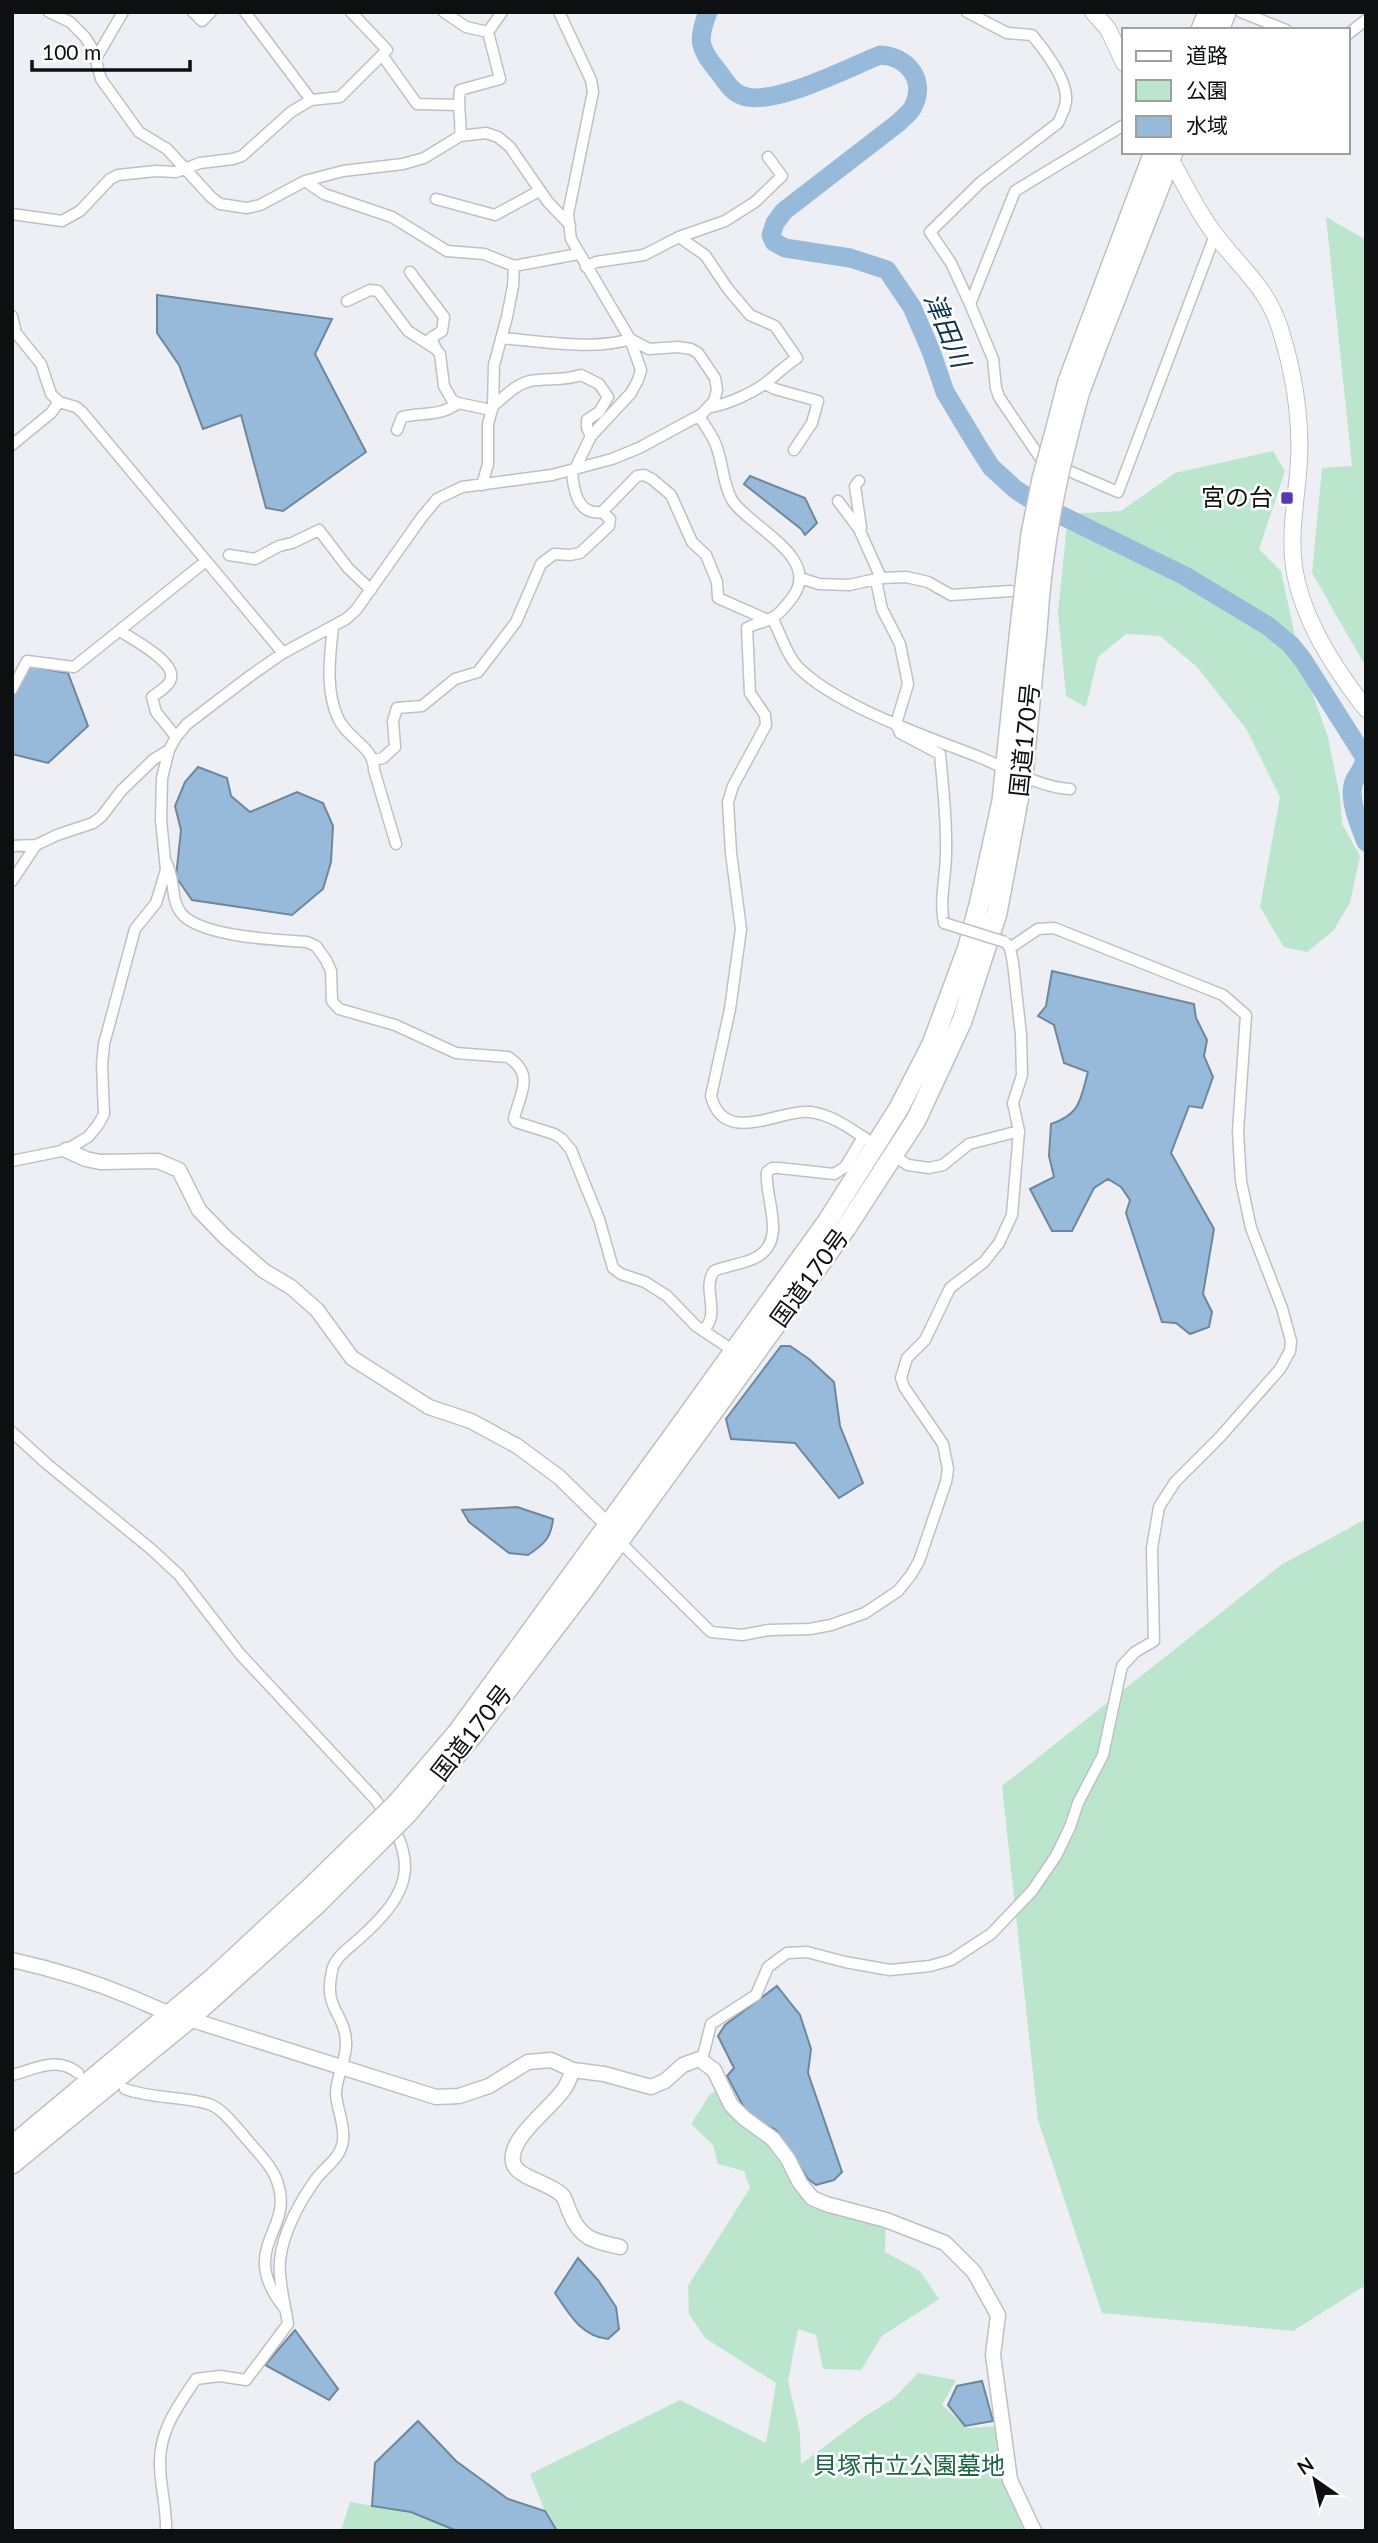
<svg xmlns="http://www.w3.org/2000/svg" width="1378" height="2543" font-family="Lato,'Noto Sans JP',sans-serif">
  <rect width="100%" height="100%" fill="#edeff5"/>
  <path fill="#bbe6cd" d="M1326 217 1366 240V667L1312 573 1322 468 1352 466Z
    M1273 451 1285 471 1259 549 1281 571 1300 659 1328 737 1340 797 1342 824 1360 856 1350 903 1333 931 1307 952 1284 947 1260 907 1280 797 1247 730 1197 667 1160 636 1126 634 1098 657 1086 707 1066 696 1058 612 1068 514 1121 511 1175 473Z
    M1366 1519V2285L1293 2331 1102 2313 1038 2120 1002 1786 1281 1565Z
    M716 2091 744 2128 773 2139 812 2198 886 2220 885 2252 920 2271 939 2299 882 2336 861 2370 823 2369 816 2335 798 2329 788 2381 800 2433 801 2464 861 2419 894 2398 918 2373 956 2380 942 2405 967 2428 996 2426 1010 2480 1033 2531H557L545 2511 530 2474 680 2400 766 2443 776 2383 705 2338 689 2314 688 2286 750 2188 744 2171 718 2164 713 2145 691 2124 710 2094Z
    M350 2502 411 2512 457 2531H341Z"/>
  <path fill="#97bada" stroke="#6e879d" stroke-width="2" d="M157 295 332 319 315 354 366 452 283 511 266 508 241 415 203 429 179 365 157 333Z
    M750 476 805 498 817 523 805 535 801 529 744 484Z
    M26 666 68 673 88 726 48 763 12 754V694Z
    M198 767 227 778 231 796 250 812 297 792 323 803 333 826 331 862 323 889 292 915 192 900 176 877 181 830 175 806 185 782Z
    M1052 971 1194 1004 1196 1018 1207 1040 1204 1056 1213 1077 1202 1108 1189 1106 1171 1153 1214 1229 1203 1294 1212 1312 1209 1327 1190 1334 1176 1323 1162 1322 1126 1213 1130 1200 1121 1187 1108 1179 1094 1188 1072 1231H1052L1030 1189 1054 1177 1049 1156 1051 1124C1081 1114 1080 1100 1088 1072L1064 1063 1054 1025 1038 1016 1046 1006Z
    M781 1346H790L809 1359 834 1382 840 1426 863 1483 839 1498 795 1443 731 1439 726 1419Z
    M517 1507 553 1519C551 1539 543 1545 528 1555L509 1553 469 1522 462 1510Z
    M777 1986 800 2015 811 2049 808 2073 842 2172 834 2180 816 2185 808 2179 776 2130 748 2115 727 2076 734 2068 718 2036 725 2025Z
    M578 2258 598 2280 616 2307 619 2329 608 2339C581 2336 569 2314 555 2293Z
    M295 2330 338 2389 329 2400 265 2365Z
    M982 2381 993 2421 965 2426 948 2405 957 2386Z
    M418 2421 456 2461 508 2499 545 2511 557 2531H457L411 2512 372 2506 375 2463Z"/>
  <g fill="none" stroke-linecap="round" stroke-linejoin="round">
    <path stroke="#97bada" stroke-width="19" d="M708 12C697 40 699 48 717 70 725 80 731 92 743 96 773 107 850 67 880 55 907 56 927 80 913 107 910 113 903 118 898 123L784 211 775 223 771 235 774 242 785 248 850 258 887 270 912 307 931 351 945 392 977 445 991 467 1015 489 1036 503 1185 576 1268 626 1291 645 1303 660 1365 758C1364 770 1356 774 1353 785 1349 802 1360 826 1366 842"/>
    <g stroke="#bec0c5" stroke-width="13">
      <path id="street" d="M49 12 70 22 85 37 93 50 101 79 139 132 167 149 211 197 220 204 247 208 260 205 305 181 343 171 403 164 424 158 460 136 486 133 498 137 510 147 548 202 570 225
        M193 12 202 21 211 12
        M245 12 311 100
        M444 12 466 27 488 32
        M967 12 1007 33 1032 35C1044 49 1065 77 1066 96 1067 106 1062 114 1058 123L981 182 930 232 951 263 970 304 993 359 996 388 999 397 1041 459 1118 492 1215 235
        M1241 12 1286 30
        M1348 34 1366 20
        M382 55 417 104 458 105
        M95 60 123 12
        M460 136C462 120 457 106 460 90L500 79 488 32 502 12
        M305 181 324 194 392 217 447 251 484 254 514 266 578 254
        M436 199 495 215 539 191
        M12 214 62 221 80 211 110 179 118 175 156 171 176 172 200 163 233 159 242 156 291 112 311 100 340 97 387 50 351 12
        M679 237 705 255 728 289 750 315 775 326 797 358C786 365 777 374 767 382 753 393 728 404 711 407
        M586 267 596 262 644 255 679 237 725 221 755 202 782 176 768 157
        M410 272 444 317 442 331 431 338 436 349
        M347 301 370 290 378 291 408 331 436 349 440 354 444 386 452 400 458 403 491 410
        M970 304 1015 191 1124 125
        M12 316 16 333 41 364 51 394 59 402 76 407 82 412 283 653
        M501 338C540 341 594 351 630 339L641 370 638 380 631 393 591 436 575 469
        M765 384 775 389 818 401 812 423 794 450
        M493 406C504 397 516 384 530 381 548 378 564 381 581 375L599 384 608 397 599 412 587 420V428L591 436
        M699 416C705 426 714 437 717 448 723 465 723 484 732 500 748 526 820 556 794 595 789 602 780 614 772 618 764 623 755 623 747 628L750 693 765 715 766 725 733 786 728 802 731 853 741 929 730 1009 711 1096C724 1147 779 1109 810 1112 835 1115 856 1133 877 1146
        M397 430 402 417C422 412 440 417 458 403
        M12 445 51 413 59 402
        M572 470C573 488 577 516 602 512L637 476 644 475 652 479 671 495 692 542 706 555 717 582 718 598 768 620
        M859 481 855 486 861 528
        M482 485 488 464V424L493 406 494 365 507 317 513 286 514 266
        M838 501 859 529 881 578
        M229 555 255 559 279 546 292 543 319 530 348 568 371 590
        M800 578 819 584 849 585 881 578 906 577 928 582 951 595 1011 591
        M876 580 882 609 900 644 908 684 896 724 900 733 940 754C943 787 947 820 946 853 946 877 939 900 944 923
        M772 618C781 634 785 652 797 666 834 705 928 737 979 757 1006 768 1042 788 1070 789
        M333 626C330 655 325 690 338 718 347 739 374 746 374 770L396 844
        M120 631C132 639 175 661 171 678 170 686 158 692 152 697L156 712 176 737
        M12 689 27 661 74 667 206 561
        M374 760 383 758 395 747 393 721 397 708 422 706 455 679 478 672 516 622 541 564 554 554 570 555 580 553 609 526 610 519 602 512
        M12 846 36 845 57 835 93 823 102 816 121 791 154 759 169 750
        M166 862C176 880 170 899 181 913 200 937 278 940 307 942L316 946 326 960 331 971 332 1001 339 1009 395 1025 456 1053 508 1057C536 1075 519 1095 514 1119L516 1122 554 1134 562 1139 571 1150 599 1219 613 1268 621 1274 645 1282 667 1296 696 1326 734 1351
        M12 881 36 845
        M894 1156 908 1165 929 1168 943 1165 969 1144 1019 1131
        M12 1161 66 1150 88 1137 98 1125 104 1114 102 1065 104 1044 135 929 156 903 166 870 161 820 162 778 169 750 176 737 187 724 250 676 283 653 346 619 356 610 422 517 437 499 462 487 552 475 612 459 639 448 702 414 714 401 717 390 715 378 698 353 691 349 678 347 649 349 630 339 571 239 568 214 593 92 591 80 559 12
        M703 1331C722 1312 701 1290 714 1271 728 1265 745 1264 757 1257 788 1239 764 1198 767 1172L772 1168H779L834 1174 845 1167 863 1137
        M12 1432 47 1464 151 1549 179 1575 240 1654 375 1799C420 1860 414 1890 359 1939 349 1948 334 1958 332 1971 323 2009 345 2013 346 2042 347 2060 336 2076 336 2094 337 2110 345 2124 343 2140 341 2158 326 2166 316 2179 300 2201 283 2232 280 2260 278 2280 285 2304 288 2324L246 2380 220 2376 196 2379C178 2406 159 2431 160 2464 160 2487 167 2508 166 2531
        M616 1538 711 1632 742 1635 769 1630 810 1629 831 1625 865 1613 898 1591 911 1575 919 1561 946 1482 948 1469 943 1444 904 1387 901 1378 907 1358 925 1340 950 1288 984 1262 999 1243 1012 1215 1019 1131 1013 1103 1022 1075 1021 1035 1013 963 1010 948 1007 944
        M699 2059 702 2060 711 2024 756 1995 768 1967 787 1953 807 1952 845 1962 890 1970 930 1966 951 1960 991 1934 1032 1891 1056 1856 1070 1827 1078 1803 1103 1755 1122 1666 1135 1652 1154 1641 1152 1548 1159 1507 1175 1482 1220 1437 1280 1369 1290 1351 1291 1341 1282 1308 1251 1228 1241 1181 1238 1132 1246 1015 1223 995 1054 928 1038 929 1010 948
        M12 2075C36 2069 57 2056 78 2073
        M125 2089C153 2099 182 2096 209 2104 223 2109 235 2126 244 2136 256 2151 273 2166 278 2184 294 2231 236 2248 285 2309"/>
    </g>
    <g stroke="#bec0c5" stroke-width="17">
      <path id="secondary" d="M66 1150 86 1159 100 1162 158 1161 179 1170 199 1210 225 1237 264 1271 291 1287 317 1310 352 1358 429 1407 471 1421 517 1446 559 1477 608 1525
        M12 1960C53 1969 95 1982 133 1998 152 2006 168 2015 189 2019L436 2097 459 2096 489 2086 528 2062 551 2060 573 2070 604 2074 651 2087 665 2081 683 2065 699 2059 714 2070 731 2105 744 2118 773 2139 788 2159 800 2183 812 2198 826 2204 886 2220 945 2243 974 2272 998 2315 993 2355 1010 2480 1034 2531
        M573 2070C570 2076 568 2084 564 2089 552 2108 501 2143 515 2167 521 2177 549 2184 561 2194 566 2198 567 2207 570 2213 581 2240 595 2241 620 2247"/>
    </g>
    <g stroke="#bec0c5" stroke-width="18">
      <path id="primary" d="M1093 12 1108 29 1124 63
        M1166 152C1181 176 1192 202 1209 226 1236 266 1268 284 1282 335 1294 375 1301 419 1299 461 1297 496 1289 532 1294 567 1302 619 1334 668 1366 709"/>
    </g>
    <g stroke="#bec0c5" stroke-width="22">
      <path id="highway" d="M1201 30 1208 12
        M1219 30 1226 12
        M1056 428 1068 381 1154 152
        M1069 432 1079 394 1097 346 1173 152
        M398 1802 457 1733 670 1440 827 1222 899 1108 932 1044 968 947 980 901 1002 801 1020 628
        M408 1813 472 1736 585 1588 846 1228 916 1120 962 1021 997 913 1023 774 1037 630
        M12 2146 212 1979 309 1889
        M12 2164 189 2019 316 1905"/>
    </g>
    <use href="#street" stroke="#fff" stroke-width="10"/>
    <use href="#secondary" stroke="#fff" stroke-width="14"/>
    <use href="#primary" stroke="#fff" stroke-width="16"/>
    <use href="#highway" stroke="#fff" stroke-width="19"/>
    <g stroke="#bec0c5" stroke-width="13" stroke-linecap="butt">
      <path id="street-bridge" d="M944 923 1005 942"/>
    </g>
    <g stroke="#bec0c5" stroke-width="22" stroke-linecap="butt">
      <path id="highway-bridge" d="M1020 628 1031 534 1042 479 1056 428
        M1037 630C1041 560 1051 500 1069 432
        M309 1889 398 1802
        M316 1905 408 1813"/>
    </g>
    <use href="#street-bridge" stroke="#fff" stroke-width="10"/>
    <use href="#highway-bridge" stroke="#fff" stroke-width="19"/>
  </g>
  <rect fill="#5739b1" stroke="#fff" stroke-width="2.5" x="1280" y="491" width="14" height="14" rx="3.5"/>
  <g text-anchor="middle" stroke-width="5" stroke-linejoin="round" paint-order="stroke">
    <g font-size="24" fill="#0e0f10" stroke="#fff" text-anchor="end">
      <text x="1273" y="506">宮の台</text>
    </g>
    <g font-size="24" fill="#0e0f10" stroke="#fff">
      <text transform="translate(1025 740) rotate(-84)" y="8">国道170号</text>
      <text transform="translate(810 1278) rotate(-54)" y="8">国道170号</text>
      <text transform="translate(472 1733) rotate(-52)" y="8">国道170号</text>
    </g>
    <g font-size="24" fill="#1c6544" stroke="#fff">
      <text x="909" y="2474">貝塚市立公園墓地</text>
    </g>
    <g font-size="26" font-style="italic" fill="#0a3353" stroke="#fff">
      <text transform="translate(947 330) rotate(67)" y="9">津田川</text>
    </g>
  </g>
  <rect width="1378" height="2543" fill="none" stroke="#0e0f10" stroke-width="28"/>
  <rect x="1122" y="28" width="228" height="126" fill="#ffffff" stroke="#9f9f9f" stroke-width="2"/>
  <rect x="1136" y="51" width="35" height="10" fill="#ffffff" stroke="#9f9f9f" stroke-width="2"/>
  <text x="1186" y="63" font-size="21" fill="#0e0f10">道路</text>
  <rect x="1136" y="80" width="35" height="21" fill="#bbe6cd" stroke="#9f9f9f" stroke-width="2"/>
  <text x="1186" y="98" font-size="21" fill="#0e0f10">公園</text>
  <rect x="1136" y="116" width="35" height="21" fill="#97bada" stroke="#9f9f9f" stroke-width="2"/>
  <text x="1186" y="133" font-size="21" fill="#0e0f10">水域</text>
  <g transform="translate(1315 2480) rotate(326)" stroke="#ffffff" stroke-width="5" paint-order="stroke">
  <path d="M0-5L12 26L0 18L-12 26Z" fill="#0e0f10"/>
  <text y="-10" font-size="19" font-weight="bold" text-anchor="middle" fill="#0e0f10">N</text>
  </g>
  <path d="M32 60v10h158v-10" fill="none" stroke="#0e0f10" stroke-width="3.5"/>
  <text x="42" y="60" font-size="21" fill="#0e0f10" stroke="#ffffff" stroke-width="5" paint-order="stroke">100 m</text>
</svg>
